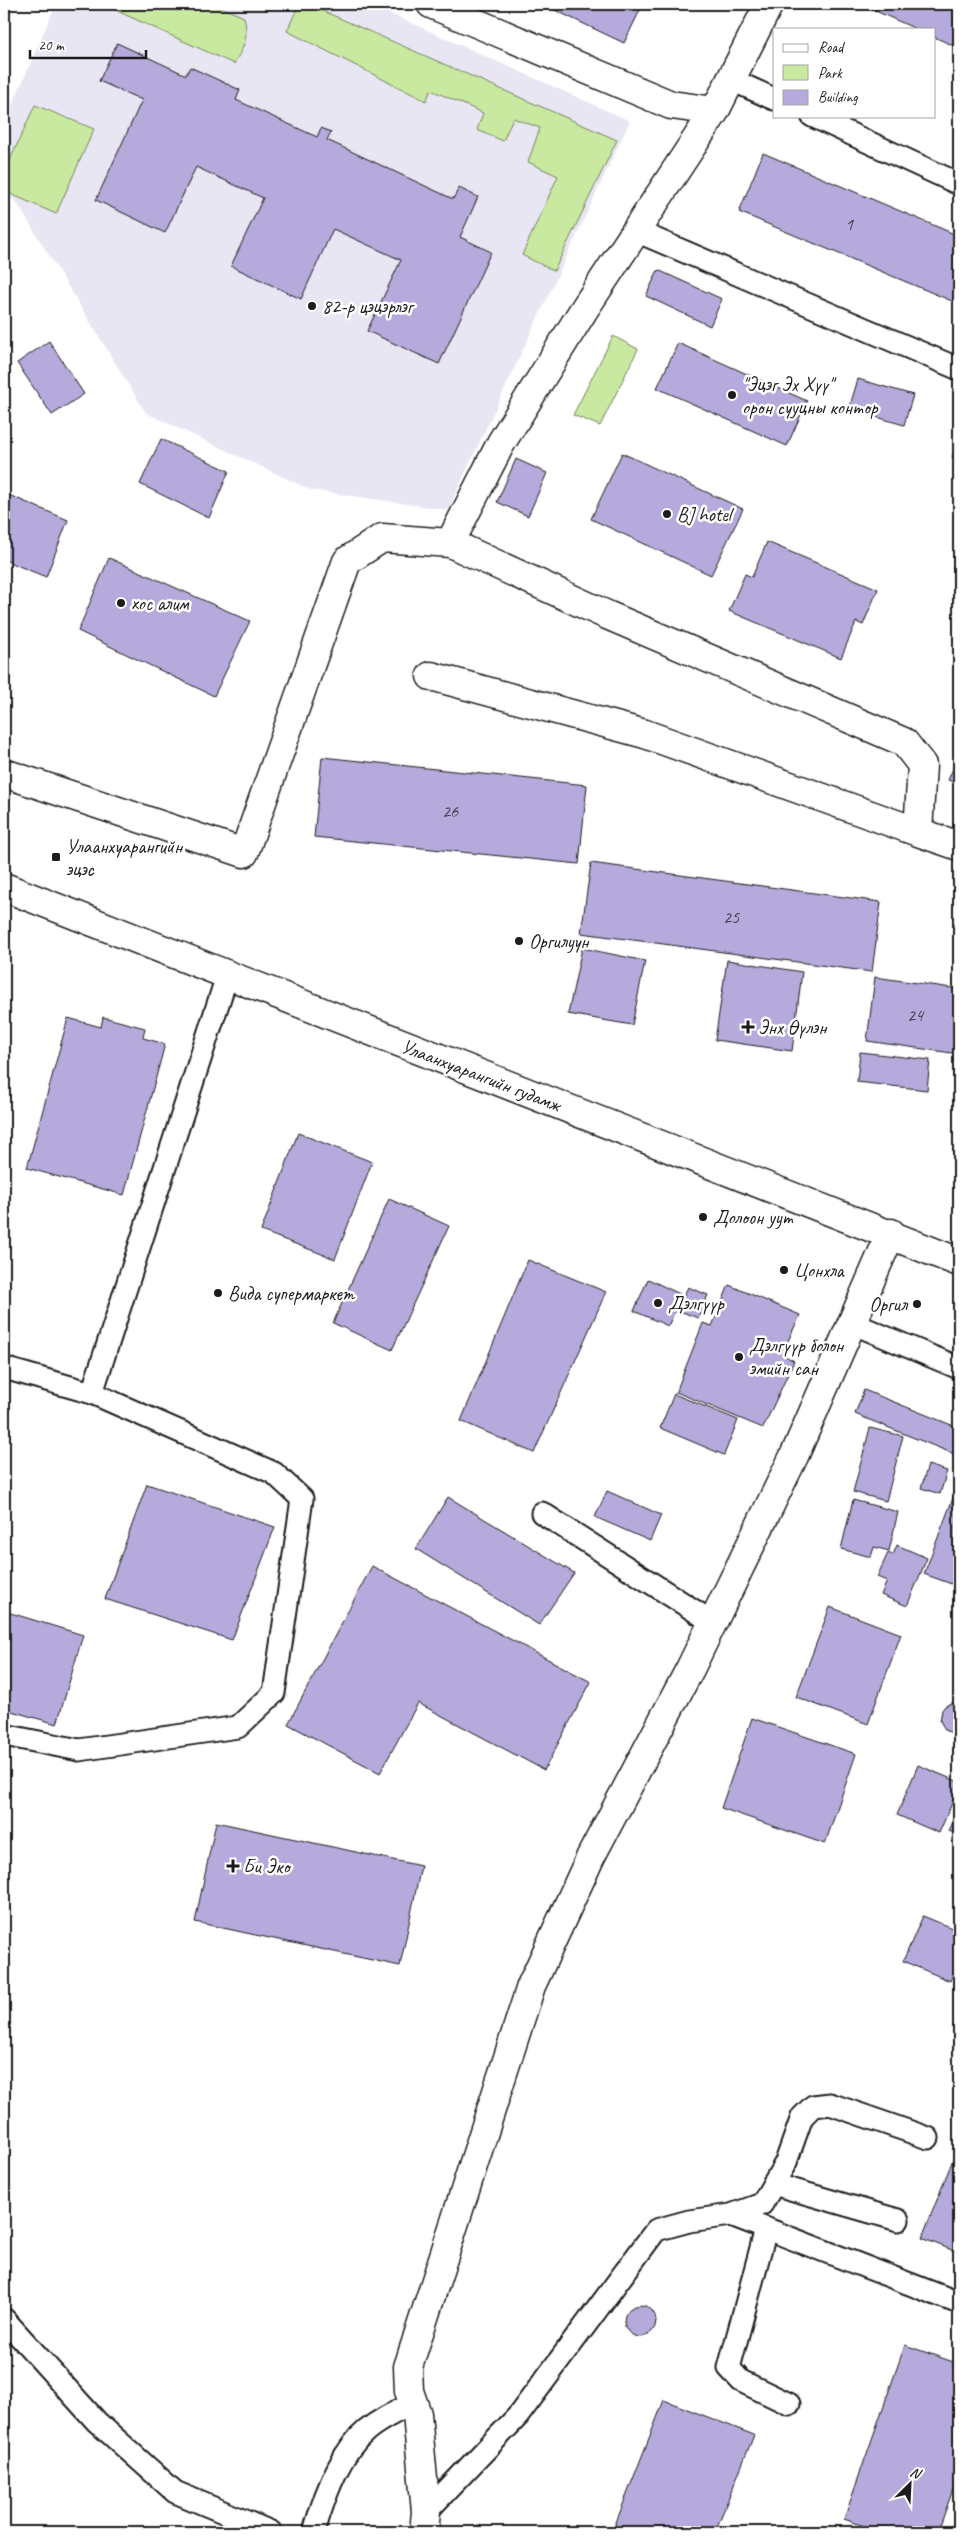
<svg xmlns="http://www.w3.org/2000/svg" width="963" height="2536" font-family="Caveat,sans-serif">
  <rect width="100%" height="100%" fill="#fff"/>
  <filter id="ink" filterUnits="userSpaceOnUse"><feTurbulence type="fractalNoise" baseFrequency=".02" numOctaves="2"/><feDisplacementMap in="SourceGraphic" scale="10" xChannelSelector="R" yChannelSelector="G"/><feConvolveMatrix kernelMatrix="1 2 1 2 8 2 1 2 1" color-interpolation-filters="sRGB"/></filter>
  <g filter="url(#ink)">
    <path fill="#e9e6f4" d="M56 4H369L630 121 448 510 311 490 146 413 15 200 4 195V124Z"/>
    <path fill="#c9e9a1" stroke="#72825e" d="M121 4H213L244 17C249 38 244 46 234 64L117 11Z
      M299 4H307L617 140 554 271 522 255 558 176 528 162 540 128 513 118 503 141 477 130 483 113 431 90 426 101 287 31Z
      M35 105 94 129 56 214 4 191V173Z
      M613 336 638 349 600 426 573 415Z"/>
    <path fill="#b5aadb" stroke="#1c1c1c" d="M542 4H643L624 43Z
      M860 4H959V48L934 37V29H916Z
      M117 43 186 75 190 67 240 90 236 100 317 137 321 128 331 132 327 140 453 199 459 188 478 197 460 237 491 252 439 364 367 331 401 260 333 229 301 299 231 266 263 198 196 167 165 233 96 200 142 100 99 81Z
      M763 153 959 236V304L739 212Z
      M658 270 722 299 710 326 646 296Z
      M49 341 84 394 52 415 17 363Z
      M678 343 807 401 787 446 657 388Z
      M858 379 913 395 904 425 849 409Z
      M161 439 229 471 209 518 140 484Z
      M959 441V461L952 457Z
      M622 453 743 509 711 575 591 519Z
      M516 459 547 473 528 516 497 502Z
      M4 493 68 520 46 577 4 560Z
      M767 542 878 589 863 625 856 622 841 658 729 611 745 574 752 577Z
      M109 558 250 621 214 696 78 631Z
      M959 755V784L948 780Z
      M322 757 587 785 579 864 314 837Z
      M591 863 881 902 872 972 581 933Z
      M582 948 645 961 632 1025 568 1014Z
      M727 960 802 972 792 1051 715 1040Z
      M875 977 959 989V1054L867 1041Z
      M103 1017 145 1028 143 1038 165 1044 124 1195 27 1168 68 1018 101 1027Z
      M860 1052 930 1060 927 1090 857 1082Z
      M298 1133 372 1162 335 1259 261 1231Z
      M389 1199 449 1226 392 1350 333 1323Z
      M528 1260 606 1292 534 1453 461 1421Z
      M648 1279 682 1295 668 1326 634 1311Z
      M729 1285 800 1315 782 1354 794 1361 763 1428 676 1392 703 1323 712 1326Z
      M688 1287 708 1295 698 1318 677 1310Z
      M864 1390 959 1428V1456L855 1414Z
      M674 1394 738 1420 724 1455 660 1428Z
      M870 1428 903 1436 886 1501 853 1492Z
      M928 1465 947 1471 940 1494 921 1488Z
      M147 1484 275 1527 232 1640 105 1599Z
      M958 1485 959 1580 957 1586 924 1574Z
      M607 1491 661 1515 650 1541 595 1517Z
      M448 1497 574 1573 539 1625 416 1549Z
      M853 1500 898 1512 889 1551 874 1547 871 1557 841 1549Z
      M897 1545 927 1558 907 1606 881 1595 887 1581 877 1577 888 1553 893 1555Z
      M372 1566 591 1682 544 1770 418 1703 380 1773 288 1724Z
      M830 1607 901 1634 868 1724 796 1697Z
      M4 1611 83 1635 57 1724 4 1709Z
      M956 1701 959 1702V1734L946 1731 940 1721 942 1710 945 1706Z
      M752 1718 856 1754 825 1844 721 1808Z
      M918 1765 959 1782V1787L939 1833 897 1815Z
      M959 1808V1835L949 1831Z
      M216 1822 421 1866 400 1966 195 1922Z
      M923 1916 959 1931V1960L950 1981 903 1961Z
      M955 2154 959 2156V2253L922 2238Z
      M624 2321a16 16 0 1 1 32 0a16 16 0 1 1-32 0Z
      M905 2345 959 2364V2472L938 2532H881L844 2519Z
      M664 2400 754 2435 715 2532H619L613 2530Z"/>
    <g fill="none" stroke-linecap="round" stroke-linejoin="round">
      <g stroke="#1c1c1c" stroke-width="25">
        <path id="service" d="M732 80 774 99
          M812 116 959 184
          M636 231 959 369
          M852 1323 959 1368
          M4 1368 92 1393 274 1473 302 1499 274 1693 238 1727 79 1750 4 1735
          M92 1393 227 976
          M542 1513 712 1622
          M773 2184 898 2220
          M731 2215 959 2303
          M766 2229 729 2368 741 2381 789 2404
          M4 2319 97 2422 175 2492 271 2532
          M426 2512 518 2416 656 2230 689 2221 731 2215 762 2204 786 2162 802 2117 813 2106 830 2104 928 2138
          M314 2532C323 2500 339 2453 366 2431 380 2419 396 2412 412 2404"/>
      </g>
      <g stroke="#1c1c1c" stroke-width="31">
        <path id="minor" d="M431 4 671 105 715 111
          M769 4 715 111 583 311 501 443 450 543 607 615 904 742 922 765 918 832 959 846
          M431 676 645 734 918 832
          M4 773 244 853 347 561 382 538 450 543
          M424 2532 426 2512 417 2414 409 2391 408 2367 531 1986 591 1856 690 1669 795 1454 891 1233"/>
      </g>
      <g stroke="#1c1c1c" stroke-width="31">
        <path id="secondary" d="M4 887 959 1262"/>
      </g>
      <use href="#service" stroke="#fff" stroke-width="21"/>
      <use href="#minor" stroke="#fff" stroke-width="28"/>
      <use href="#secondary" stroke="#fff" stroke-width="28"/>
    </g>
  </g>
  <g fill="#1c1c1c" stroke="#fff" stroke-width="2">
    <circle cx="312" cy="306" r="5"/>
    <circle cx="732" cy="395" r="5"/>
    <circle cx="667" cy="514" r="5"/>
    <circle cx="121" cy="603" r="5"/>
    <rect x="51" y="852" width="10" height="10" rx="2.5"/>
    <circle cx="519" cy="941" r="5"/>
    <path d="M745.5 1019.5h5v5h5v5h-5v5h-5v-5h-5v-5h5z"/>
    <circle cx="703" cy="1217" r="5"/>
    <circle cx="784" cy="1270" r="5"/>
    <circle cx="218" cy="1293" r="5"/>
    <circle cx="658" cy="1303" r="5"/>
    <circle cx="917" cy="1304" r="5"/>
    <circle cx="739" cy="1357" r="5"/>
    <path d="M230.5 1858.5h5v5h5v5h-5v5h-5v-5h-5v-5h5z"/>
  </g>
  <g text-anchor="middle" stroke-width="5" stroke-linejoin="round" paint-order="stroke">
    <g font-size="18" fill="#42404c">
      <text x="849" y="230">1</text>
      <text x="450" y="817">26</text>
      <text x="731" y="923">25</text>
      <text x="915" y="1021">24</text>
    </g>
    <g font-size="20" fill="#1c1c1c" stroke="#fff" text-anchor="start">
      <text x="322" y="313">82-р цэцэрлэг</text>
      <text x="742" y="391">"Эцэг Эх Хүү"<tspan x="742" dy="23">орон сууцны контор</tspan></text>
      <text x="677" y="521">BJ hotel</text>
      <text x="131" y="610">хос алим</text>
      <text x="66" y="853">Улаанхуарангийн<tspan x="66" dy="23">эцэс</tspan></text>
      <text x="529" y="948">Оргилуун</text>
      <text x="758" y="1034">Энх Өүлэн</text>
      <text x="713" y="1224">Долоон уут</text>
      <text x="794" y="1277">Цонхла</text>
      <text x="228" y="1300">Вида супермаркет</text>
      <text x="668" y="1310">Дэлгүүр</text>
      <text x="907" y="1311" text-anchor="end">Оргил</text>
      <text x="749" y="1352">Дэлгүүр болон<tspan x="749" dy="23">эмийн сан</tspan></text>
      <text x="243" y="1873">Би Эко</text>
    </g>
    <g font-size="20" fill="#1c1c1c" stroke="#fff">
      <text transform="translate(481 1075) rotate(21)" y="7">Улаанхуарангийн гудамж</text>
    </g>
  </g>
  <rect width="963" height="2536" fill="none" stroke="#fff" stroke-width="20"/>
  <rect x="10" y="10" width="943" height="2516" fill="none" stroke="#1c1c1c" stroke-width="2" filter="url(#ink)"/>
  <rect x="773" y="28" width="162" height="90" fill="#ffffff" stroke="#a4a4a4"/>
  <rect x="783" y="44" width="25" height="8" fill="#ffffff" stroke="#a4a4a4"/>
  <text x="818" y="52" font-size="15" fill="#1c1c1c">Road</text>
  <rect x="783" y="65" width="25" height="15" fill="#c9e9a1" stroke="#a4a4a4"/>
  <text x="818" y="78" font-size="15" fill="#1c1c1c">Park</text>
  <rect x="783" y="90" width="25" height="15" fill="#b5aadb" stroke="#a4a4a4"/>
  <text x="818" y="102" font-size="15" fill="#1c1c1c">Building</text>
  <g transform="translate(910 2484) rotate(24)" stroke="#ffffff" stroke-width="4" paint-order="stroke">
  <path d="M0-4L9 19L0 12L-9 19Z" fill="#1c1c1c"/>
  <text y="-8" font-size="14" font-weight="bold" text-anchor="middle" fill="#1c1c1c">N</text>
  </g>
  <path d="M30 50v8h116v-8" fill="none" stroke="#1c1c1c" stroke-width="2.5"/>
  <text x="38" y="50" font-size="15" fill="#1c1c1c" stroke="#ffffff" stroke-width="4" paint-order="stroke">20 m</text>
</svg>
